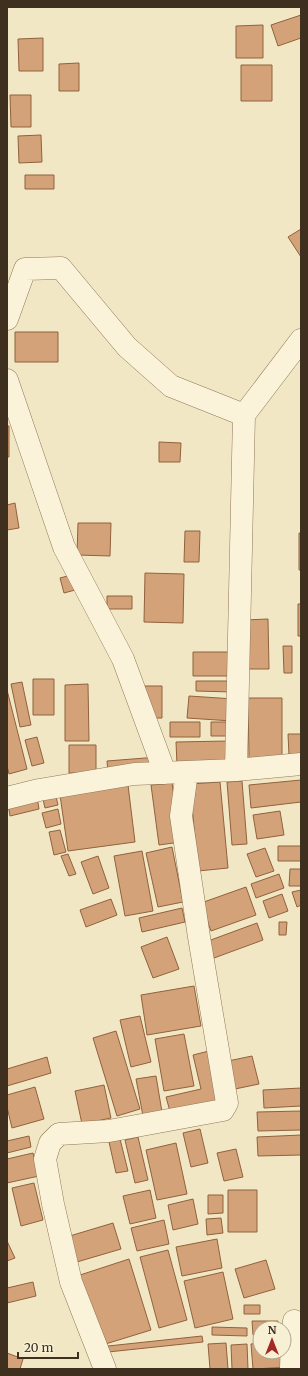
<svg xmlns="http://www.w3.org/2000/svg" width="308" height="1376" font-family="Merriweather,serif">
  <rect width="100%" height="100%" fill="#f2e7c5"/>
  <path fill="#d3a278" stroke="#90623d" d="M301 15V38L278 46 271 25Z
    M263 25V58H236V26Z
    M43 38V71H19L18 39Z
    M79 63V91H59V64Z
    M241 65H272V101H241Z
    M10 95H31V127H11Z
    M41 135 42 162 19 163 18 136Z
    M25 175H54V189H25Z
    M301 229V257L288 237Z
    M15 332H58V362H15Z
    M7 426H9V457H7Z
    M159 442 181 443 180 462H159Z
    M15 503 19 528 7 530V505Z
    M78 523H111L110 556 77 555Z
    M185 531H200L199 562H184Z
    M299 533H301V570H299Z
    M145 573 184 574 183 623 144 622Z
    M75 574 79 589 64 593 60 578Z
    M107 596H132V609H107Z
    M298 604H301V636H298Z
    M268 619 269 669H245V620Z
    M283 646H292V673H284Z
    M193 652H234L235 676H193Z
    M33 679H54V715H33Z
    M196 681H232V692L196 691Z
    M22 682 31 725 20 727 11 684Z
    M88 684 89 741H65V685Z
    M145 686H162V718H145Z
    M7 690 27 769 9 774 7 766Z
    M189 696 234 699 232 721 187 718Z
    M248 698H282V758H249Z
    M170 722H200V737H170Z
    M211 722H229L230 736H211Z
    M288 734H301V755H289Z
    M37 737 44 763 32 766 25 740Z
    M228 741V765H177L176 742Z
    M69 745H96V773H69Z
    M158 757 159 769 108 773 107 761Z
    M301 780V802L251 808 249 785Z
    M242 781 247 844 232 845 227 782Z
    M220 782 228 868 198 871 190 784Z
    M172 783 181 842 159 845 151 785Z
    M128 785 135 842 68 851 60 795Z
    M55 792 58 805 45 808 42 795Z
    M37 797 39 809 10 816 8 804Z
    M58 809 61 824 46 828 42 813Z
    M280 811 284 835 257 839 253 815Z
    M60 830 66 852 54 855 49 832Z
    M278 846H301V861H278Z
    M172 847 183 902 158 907 146 853Z
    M265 848 274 871 256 877 247 854Z
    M142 851 153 911 125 916 114 856Z
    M68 854 76 874 69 876 61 856Z
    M98 856 109 888 93 894 81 862Z
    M290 869H301V886H289Z
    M279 874 284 888 256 898 251 884Z
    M246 887 256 915 211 931 201 903Z
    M301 890V905L297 907 292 892Z
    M282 894 288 911 269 918 263 901Z
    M111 899 117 915 86 927 80 910Z
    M182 908 185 922 142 932 139 918Z
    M279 922H287L286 935H279Z
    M257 923 263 940 214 958 208 941Z
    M167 937 179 969 153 978 141 947Z
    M194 986 201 1026 147 1035 141 995Z
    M140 1016 151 1062 131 1067 120 1020Z
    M116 1031 140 1109 117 1116 93 1038Z
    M184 1034 194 1086 164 1091 155 1039Z
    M209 1051 222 1104 171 1115 166 1097 201 1089 193 1055Z
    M252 1056 259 1084 235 1089 228 1061Z
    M47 1057 51 1073 7 1086V1069Z
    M156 1076 162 1112 143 1116 136 1079Z
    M104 1085 111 1118 82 1124 75 1091Z
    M35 1087 44 1119 12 1128 7 1107V1095Z
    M301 1088V1106L264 1108 263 1090Z
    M301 1111V1130L258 1131 257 1112Z
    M200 1129 208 1163 191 1167 183 1133Z
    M301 1135V1155L258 1156 257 1137Z
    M29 1136 31 1147 7 1153V1141Z
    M138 1137 148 1180 135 1183 125 1140Z
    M120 1139 128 1171 116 1173 109 1142Z
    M176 1143 187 1194 157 1200 146 1150Z
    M236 1149 243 1177 224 1181 217 1153Z
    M33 1153 39 1176 7 1183V1159Z
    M34 1183 43 1220 21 1226 12 1188Z
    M150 1190 156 1218 130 1224 123 1196Z
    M228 1190H257V1232H228Z
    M208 1195H223V1213L208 1214Z
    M193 1199 198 1224 173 1230 168 1205Z
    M221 1218 223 1233 207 1235 206 1219Z
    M164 1220 169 1244 137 1251 131 1228Z
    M113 1223 121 1249 70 1264 63 1238Z
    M217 1239 222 1268 182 1276 176 1247Z
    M7 1241 15 1258 7 1261Z
    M168 1250 187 1320 159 1328 140 1257Z
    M129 1259 151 1330 99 1346 77 1276Z
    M266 1260 275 1289 244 1298 235 1269Z
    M223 1272 233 1319 195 1328 184 1281Z
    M33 1282 36 1296 7 1303V1288Z
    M244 1305H260V1314H244Z
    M252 1321H278V1328H260V1335H253Z
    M212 1327 247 1328V1336L212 1335Z
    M202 1336 203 1342 108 1352V1346Z
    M226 1343 228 1369H210L208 1344Z
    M260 1343V1352H284L290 1367 253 1369 251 1344Z
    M247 1344 248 1369H232L231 1345Z
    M7 1353 23 1359 20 1369H7Z"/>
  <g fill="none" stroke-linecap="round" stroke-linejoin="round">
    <g stroke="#8f7859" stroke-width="23">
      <path id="minor" d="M7 319 25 269 61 268 127 347 171 386 244 415 236 770
        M7 380 64 547 123 659 165 773
        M244 415 301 340
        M7 798 39 790 134 774 236 770 301 764
        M105 1369 71 1282 53 1204 45 1159 50 1143 59 1134 109 1131 223 1110 227 1103 199 937 181 816 187 772
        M291 1369 292 1337 294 1321"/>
    </g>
    <use href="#minor" stroke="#fbf3d9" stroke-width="22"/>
  </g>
  <rect width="308" height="1376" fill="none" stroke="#3e2f1e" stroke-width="16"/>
  <g transform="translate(272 1340)"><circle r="19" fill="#f8f0d5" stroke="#aea38c"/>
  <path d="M0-3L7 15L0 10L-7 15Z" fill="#a32a24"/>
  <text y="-6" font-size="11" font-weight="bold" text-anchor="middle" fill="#3e2f1e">N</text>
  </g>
  <path d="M18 1352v6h60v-6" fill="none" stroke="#3e2f1e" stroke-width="2"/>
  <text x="24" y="1352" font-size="12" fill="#3e2f1e" stroke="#f8f0d5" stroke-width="3" paint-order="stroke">20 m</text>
</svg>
